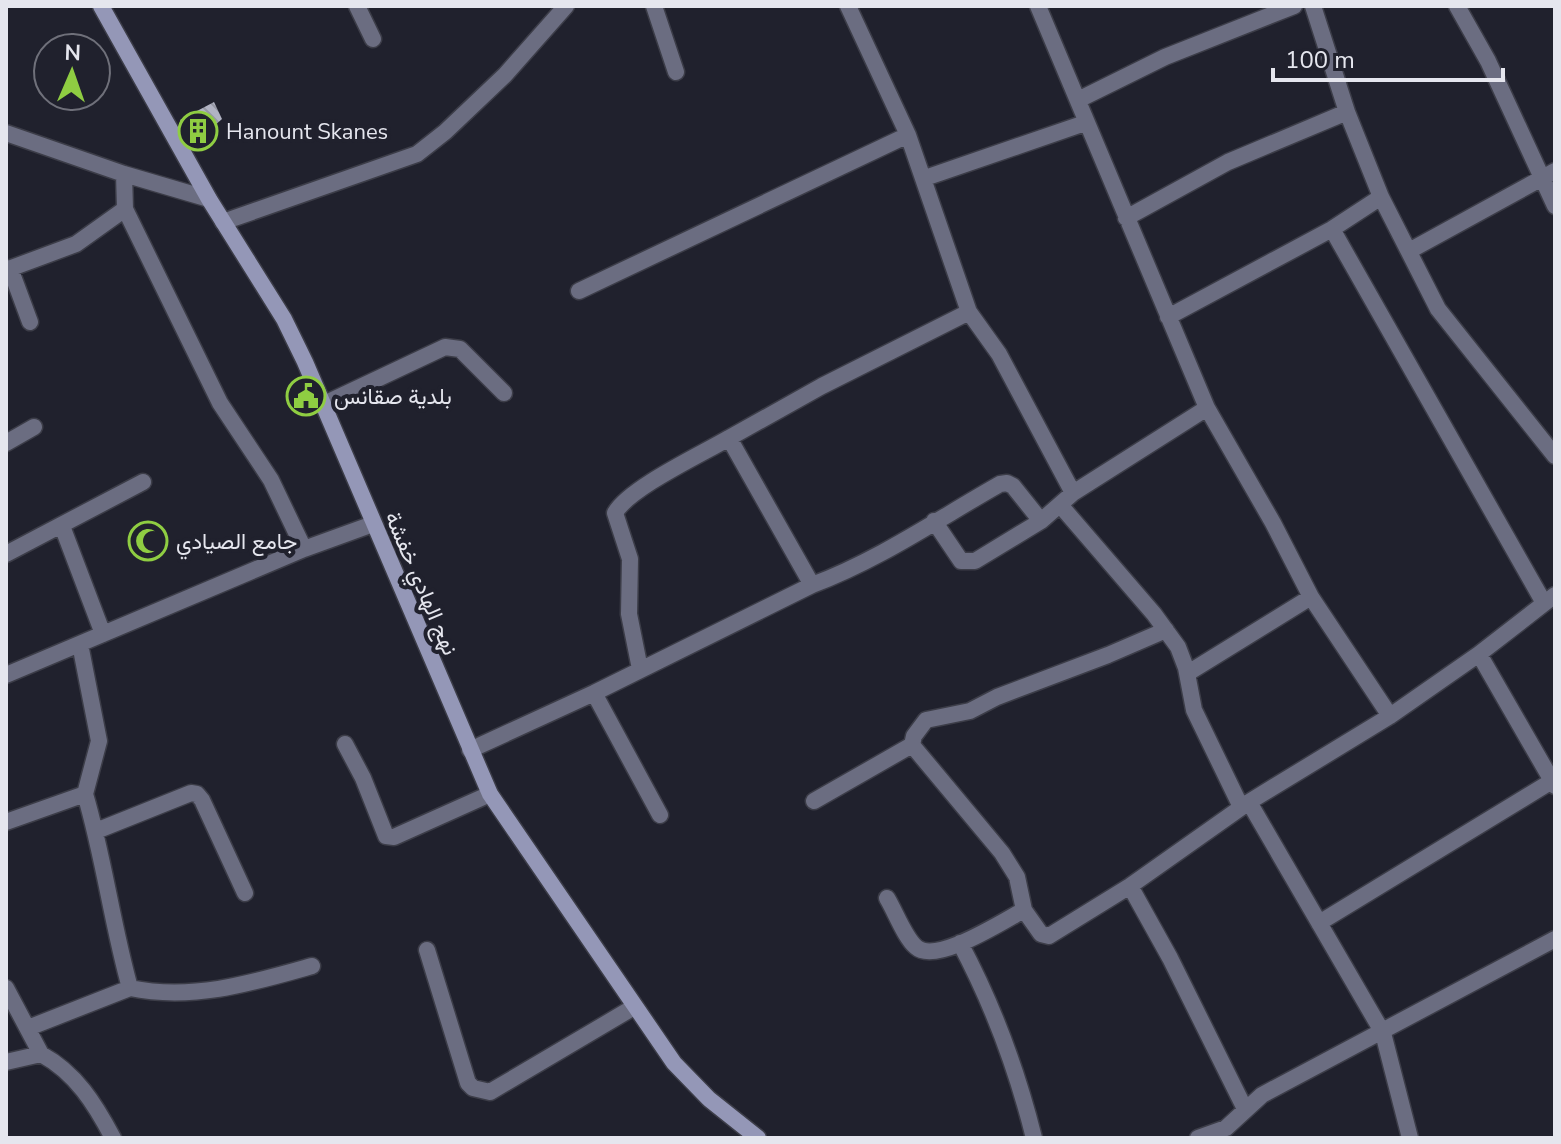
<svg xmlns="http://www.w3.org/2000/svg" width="1561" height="1144" font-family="'Nunito Sans',Vazirmatn,sans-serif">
  <defs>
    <pattern id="building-back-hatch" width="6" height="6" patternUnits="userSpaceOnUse" patternTransform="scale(2)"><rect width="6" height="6" fill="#b1b3c3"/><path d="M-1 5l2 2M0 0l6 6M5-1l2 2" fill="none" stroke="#9698a4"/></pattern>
  </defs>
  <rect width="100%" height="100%" fill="#20212d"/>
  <path fill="url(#building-back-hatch)" d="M214 102 222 119 196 142 180 120Z"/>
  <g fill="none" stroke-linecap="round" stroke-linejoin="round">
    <g stroke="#3c3d48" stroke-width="19">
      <path id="minor" d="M357 6 373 39
        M654 6 676 72
        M848 6 908 135 969 312 999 354 1073 493
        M1038 6 1207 408 1273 523 1311 597 1390 716
        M1313 6 1347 112 1381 197 1438 309 1555 456
        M1457 6 1488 61 1555 206
        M1078 100 1165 57 1294 6
        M6 133 124 174 209 199
        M925 178 1085 123
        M125 209 220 403 271 480 304 549
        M1126 218 1228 162 1347 112
        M223 222 417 154 445 132 505 75 566 6
        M1332 229 1544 603
        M1409 251 1555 171
        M10 268 30 322
        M6 270 76 244 125 209 124 174
        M579 291 908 135
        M1168 317 1332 229 1381 197
        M322 405 445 347 460 349 504 393
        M6 443 34 427
        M1061 506 1154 614 1178 647 1186 668 1194 710 1241 807
        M934 521 961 561H975L1041 521 1073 493 1207 408
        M62 526 103 634
        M6 554 143 482
        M812 585 729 438 822 386 969 312
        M1479 654 1555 786
        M640 669 629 614 630 559 615 513C629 488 702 454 729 438
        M1188 673 1311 597
        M6 675 304 549 373 524
        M594 693 660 815
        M345 744 363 778 386 836 394 837 490 794
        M912 745 914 736 926 720 970 711 997 697 1108 655 1166 630
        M470 750 594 693 812 585C879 560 938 519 1000 484L1007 483 1013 486 1041 521
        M85 794C104 858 112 924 130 988 193 1001 252 983 312 966
        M814 801 912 745 1002 853 1017 877 1024 910
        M1249 802 1383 1033 1410 1138
        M6 822 85 794 99 741 80 644
        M96 831 191 793 197 794 202 800 245 893
        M1130 886 1170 958 1245 1109
        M887 898C895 911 905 938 916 947 936 965 1003 921 1024 910L1041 934 1049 936 1130 886 1249 802 1390 716 1479 654 1555 595
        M1319 923 1552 781
        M960 943C993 1005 1017 1070 1034 1138
        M427 950 468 1083 473 1088 490 1092 634 1007
        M6 988 41 1054
        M28 1028 130 988
        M6 1062 41 1054C76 1073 95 1104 113 1138
        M1198 1138 1226 1128 1262 1095 1555 939"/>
    </g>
    <g stroke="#3c3d48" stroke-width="19">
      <path id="secondary" d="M101 6 209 199 284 319 305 362 490 794 674 1063 709 1099 758 1138"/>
    </g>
    <use href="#minor" stroke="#6b6d81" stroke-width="16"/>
    <use href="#secondary" stroke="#9497b7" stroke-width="16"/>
  </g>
  <defs>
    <g id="building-ring" transform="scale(2)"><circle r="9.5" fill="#20212d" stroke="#8fcd42" stroke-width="1.5"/><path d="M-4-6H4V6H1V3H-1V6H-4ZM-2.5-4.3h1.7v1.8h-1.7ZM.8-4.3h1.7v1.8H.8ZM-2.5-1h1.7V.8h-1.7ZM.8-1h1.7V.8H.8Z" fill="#8fcd42"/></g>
    <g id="civic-ring" transform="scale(2)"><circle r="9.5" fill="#20212d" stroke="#8fcd42" stroke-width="1.5"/><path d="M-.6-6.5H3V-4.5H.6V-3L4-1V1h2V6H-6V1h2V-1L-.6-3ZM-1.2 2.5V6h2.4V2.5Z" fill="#8fcd42"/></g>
    <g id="mosque-ring" transform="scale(2)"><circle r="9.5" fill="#20212d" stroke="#8fcd42" stroke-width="1.5"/><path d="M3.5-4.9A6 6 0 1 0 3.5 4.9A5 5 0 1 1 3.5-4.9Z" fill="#8fcd42"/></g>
  </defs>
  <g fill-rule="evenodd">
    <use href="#building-ring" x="198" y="131"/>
    <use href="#civic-ring" x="306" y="396"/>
    <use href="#mosque-ring" x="148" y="541"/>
  </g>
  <g text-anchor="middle" stroke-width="8" stroke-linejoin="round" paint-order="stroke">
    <g font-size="22" fill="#e5e6ee" stroke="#20212d" text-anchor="start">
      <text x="226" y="139">Hanount Skanes</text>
      <text x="334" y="404">بلدية صقانس</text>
      <text x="176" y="549">جامع الصيادي</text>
    </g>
    <g font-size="22" fill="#e5e6ee" stroke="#20212d">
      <text transform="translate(422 583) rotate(67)" y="8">نهج الهادي خفشة</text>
    </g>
  </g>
  <rect width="1561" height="1144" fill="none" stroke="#e5e6ee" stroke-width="16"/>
  <g transform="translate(72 72) rotate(2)"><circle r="38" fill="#20212d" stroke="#6f707a" stroke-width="2"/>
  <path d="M0-6L14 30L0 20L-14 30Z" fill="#8fcd42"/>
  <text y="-12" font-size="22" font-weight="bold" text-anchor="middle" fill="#e5e6ee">N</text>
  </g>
  <path d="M1273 68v12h230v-12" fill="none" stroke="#e5e6ee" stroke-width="4"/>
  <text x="1285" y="68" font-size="24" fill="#e5e6ee" stroke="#20212d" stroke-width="6" paint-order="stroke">100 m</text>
</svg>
